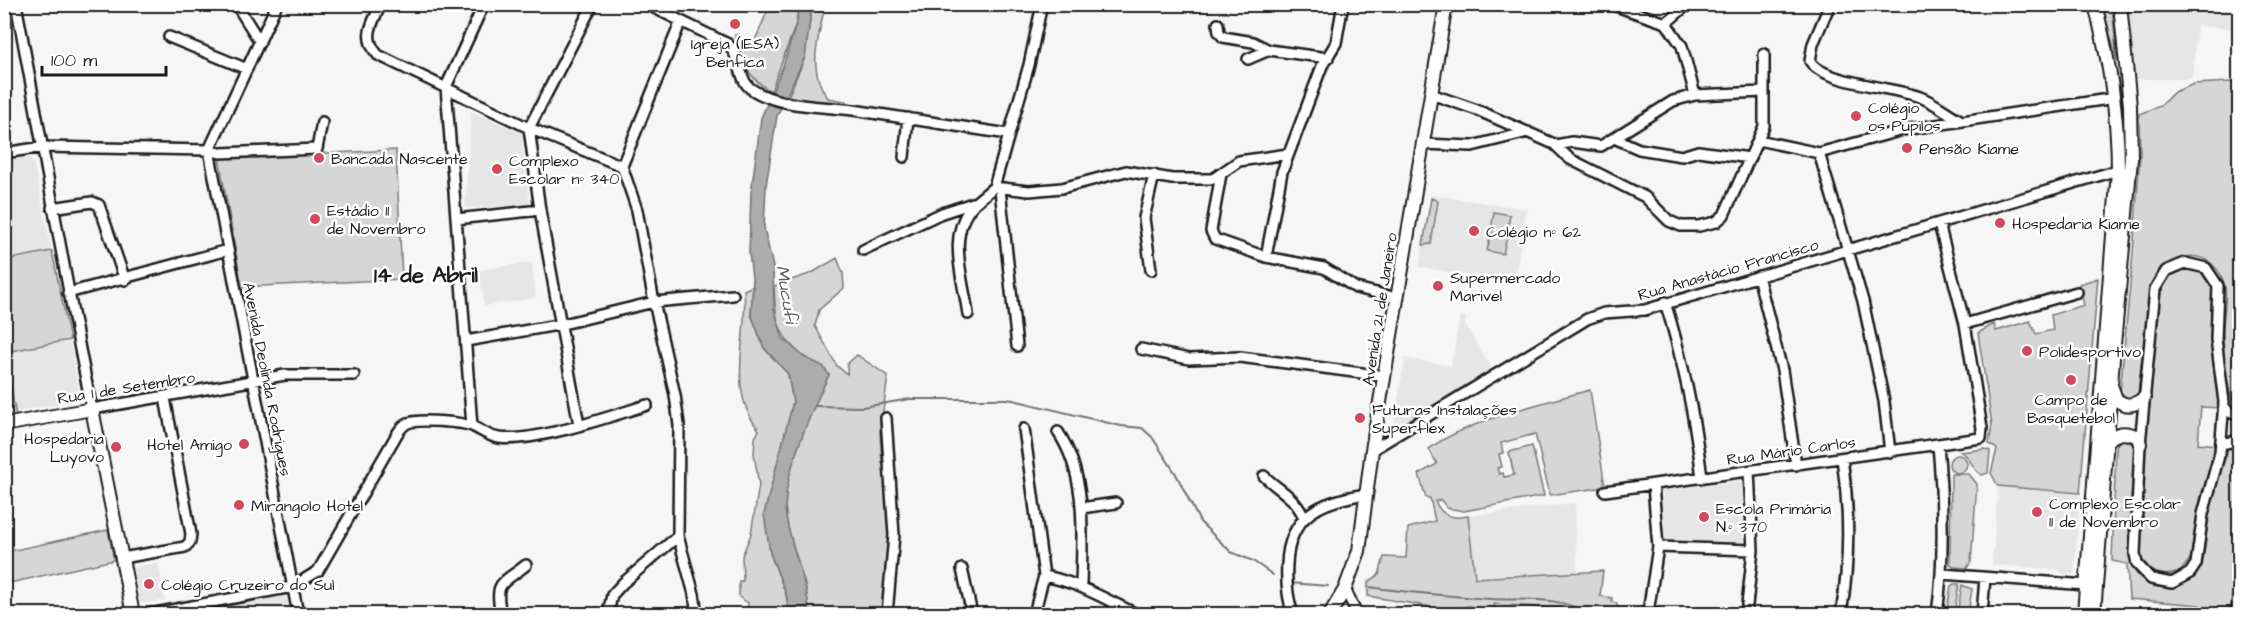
<svg xmlns="http://www.w3.org/2000/svg" width="2244" height="619" font-family="'Architects Daughter',sans-serif">
  <rect width="100%" height="100%" fill="#f6f6f6"/>
  <filter id="ink" filterUnits="userSpaceOnUse"><feTurbulence type="fractalNoise" baseFrequency=".0167" numOctaves="2"/><feDisplacementMap in="SourceGraphic" scale="12" xChannelSelector="R" yChannelSelector="G"/><feConvolveMatrix kernelMatrix="1 2 1 2 8 2 1 2 1" color-interpolation-filters="sRGB"/></filter>
  <g filter="url(#ink)">
    <path fill="#e6e6e6" d="M2127 5H2239V29L2197 26 2192 79H2134Z
      M471 111 521 133 530 205 465 208Z
      M23 157 30 158 34 165 52 251 5 260V160Z
      M1432 195 1527 209 1514 283 1419 267Z
      M532 262 536 298 484 306 479 270Z
      M1460 316 1466 317 1465 324 1493 371 1426 413 1422 412 1393 428 1405 358 1451 366Z
      M70 340 80 400 15 412 4 352Z
      M2083 456 2074 574H2063L2060 570 1992 565 1998 486 2018 488Z
      M1742 481 1743 543 1665 541 1662 490Z
      M1575 503 1577 573 1475 578 1468 516Z
      M158 562 165 601 140 603 132 568Z
      M287 592 291 614H177Z"/>
    <path fill="#d6d6d6" stroke="#797979" stroke-width="1.5" d="M770 5H798L797 21 771 91C748 79 740 59 735 35L754 43Z
      M812 5H825C819 37 806 70 828 98L846 101 845 109 786 102 805 57Z
      M2102 5H2112L2117 61 2104 11Z
      M2231 82 2239 83V409C2226 402 2223 346 2223 330 2223 316 2227 302 2225 288 2217 244 2163 248 2150 287L2138 392 2133 399H2128L2120 392 2133 253 2140 154 2139 114 2160 106 2174 92 2194 84Z
      M396 150 402 279 242 287 219 158Z
      M1431 198 1438 201 1431 244 1423 245Z
      M1494 212 1510 215 1507 233 1491 230Z
      M1491 233 1507 236 1503 254 1487 251Z
      M52 251 70 340 5 352V260Z
      M837 258 843 273 844 288 819 310 815 326 837 366 847 374V364L857 355 888 376 880 433 882 463 886 464 894 535 885 609 874 614H809C808 580 791 550 786 516 780 477 812 409 829 375 821 365 812 363 803 356 777 336 775 317 774 286L812 273Z
      M2184 269 2201 272 2212 287V350L2220 408 2201 407 2198 443 2216 445V451L2201 495 2192 556 2181 571C2163 579 2147 573 2140 554L2146 421 2160 291 2168 276Z
      M2098 278 2080 493 1998 486 1991 473 1997 449 1989 444 1992 425 1978 333 1994 324 1996 331 2030 321 2036 334 2053 330 2051 315 2084 305 2079 284Z
      M753 286 751 314 764 348 788 374 793 402 774 479 770 553 786 594 789 614H747L748 603 739 597V581H743L742 556 751 534 759 485 754 454 755 438 759 430C725 389 749 337 744 290Z
      M5 354 16 416H10L5 409Z
      M1590 390 1605 487 1550 495 1535 434 1501 443 1503 453 1499 454 1502 467 1497 468 1499 474 1503 473 1504 477 1514 475 1509 452 1532 446 1544 496 1464 511 1447 508 1441 500 1435 501C1442 517 1453 519 1468 516L1475 578 1603 571 1600 596 1612 598V602L1617 603V607L1622 609V614H1566L1564 609 1494 604 1496 614H1478L1470 606 1435 611 1426 606 1368 596V582L1379 575 1384 557 1406 558 1408 528 1435 521 1430 498H1426L1419 474 1437 464 1429 449C1464 422 1545 402 1590 390Z
      M2123 440 2129 441 2135 448C2135 480 2124 533 2131 562 2139 593 2185 597 2199 569 2207 554 2205 532 2209 515 2213 493 2221 471 2228 449L2239 447V526L2230 614H2200V605L2129 599 2127 564 2112 561 2116 450 2117 444Z
      M1985 449 1990 451 1988 473 1982 475C1971 470 1972 457 1961 452Z
      M1949 464a9 9 0 1 1 18 0a9 9 0 1 1-18 0Z
      M1951 474H1969L1977 484 1971 562 1967 568 1955 567 1950 564Z
      M108 530 114 560 5 584V552Z
      M1954 584H1959L1954 614H1946L1951 586Z
      M1962 585 1972 589 1968 614H1957Z"/>
    <path fill="#acacac" stroke="#727272" stroke-width="1.5" d="M798 5H812L805 57 777 116 766 186 764 228 773 267 774 309 783 338 804 357 823 366 829 375C813 407 780 481 786 516 791 550 808 580 809 614H789L786 594 770 553 764 514 793 402 788 374 764 348 751 314 753 286 749 253 751 193 761 118 783 66 797 21Z"/>
    <g fill="none" stroke-linecap="round" stroke-linejoin="round">
      <path stroke="#727272" stroke-width="2" d="M815 406 863 407 910 399H1009L1121 426 1142 428 1152 437 1176 474 1200 522 1231 552 1253 561 1273 575
        M1290 583 1328 586
        M1369 587C1410 593 1450 596 1490 599 1526 601 1558 595 1589 614"/>
      <g stroke="#1c1c1c" stroke-width="14">
        <path id="minor" d="M16 4C42 139 64 275 92 409L285 375H354
          M236 4 260 42
          M381 4C372 24 362 37 378 55L529 128 622 166 681 21
          M646 4 728 44C741 57 739 80 750 88 776 107 822 106 853 110 905 118 956 126 1008 134
          M1610 4 1666 23 1682 46 1695 95
          M1830 4 1813 44 1810 61C1823 83 1894 87 1920 97 1934 102 1947 113 1960 120
          M1666 23 1688 4
          M1218 24 1219 32 1223 37 1253 42 1269 50
          M169 37 247 69
          M1248 59 1269 50 1328 58
          M1431 94 1477 110 1554 144 1570 159 1645 197 1669 221 1681 226H1699L1716 222 1724 215 1764 126V54
          M1614 138 1639 149 1682 156 1698 151 1750 158
          M1758 140 1819 153
          M1423 144 1472 146 1528 132
          M1556 145 1572 142 1601 146 1673 101 1695 95 1763 92
          M209 150 298 614
          M209 150 277 4
          M4 153 43 147 209 150 220 153 317 149 322 122
          M904 157 908 118
          M622 166 637 210 654 302 675 395 679 425 678 536 694 594 697 614
          M1221 174 1211 231 1215 239 1266 257 1324 268 1356 288 1397 298
          M994 187 1029 191 1062 188 1126 171 1172 179H1213L1239 161 1288 154
          M1000 189 1017 346
          M52 208 92 202 99 205 125 280
          M456 219 540 210
          M1939 224 1965 324 2077 292
          M863 250 942 213 976 202 994 187 1029 65 1042 4
          M1266 257 1282 172 1322 66 1336 43 1343 4
          M2185 263 2206 268 2218 286 2216 339 2224 402 2220 452 2203 514 2196 564 2190 573 2172 583 2151 579 2137 564 2135 554 2140 444 2155 289 2166 271Z
          M1151 270 1144 218 1154 175
          M1758 276 1782 370 1796 465
          M68 293 228 250
          M1665 302C1683 360 1695 418 1702 478
          M968 314C963 278 946 233 974 204
          M466 341 563 324 654 302 733 295
          M1141 349 1189 359 1240 357 1384 376
          M2224 407 2229 412 2240 416
          M886 418 894 535 887 614
          M579 425 540 210 529 128 593 4
          M472 426 446 87 484 4
          M1024 429 1044 576 1034 614
          M1058 432C1088 477 1082 534 1081 586
          M2221 444 2240 440
          M1372 450 1587 319 1604 313 1645 310 2118 170
          M1890 452 1884 401 1863 301 1819 153 1903 130 2115 98
          M1264 476C1282 493 1292 494 1304 517
          M1653 485 1658 547 1648 613 1656 614
          M1605 491 1981 438 1982 428 1965 324
          M1081 508 1116 503
          M1658 547 1753 550
          M122 558 185 547 190 542 191 534 165 398
          M962 569 972 614
          M1942 574 2086 585
          M1044 576C1078 582 1106 600 1137 614
          M1345 589 1357 614
          M150 614 292 587 318 571 397 434C399 431 403 426 406 424 415 418 464 422 474 427 483 431 489 437 499 438 534 443 611 416 647 405
          M501 614C494 581 501 585 526 565
          M608 614 612 595 623 583 678 536
          M1293 614C1287 597 1286 582 1287 564 1289 514 1322 501 1366 494
          M1746 614 1753 550 1749 471
          M1841 614C1850 561 1850 511 1842 458
          M1937 614C1945 558 1943 502 1938 445
          M1982 614 1985 578
          M2237 614 2240 588"/>
      </g>
      <g stroke="#1c1c1c" stroke-width="16">
        <path id="major" d="M2112 388 2116 399C2125 407 2134 406 2144 398
          M4 425 92 409 133 614
          M2107 441C2117 432 2125 431 2138 437L2140 444
          M1330 614 1345 589 1359 551 1372 450 1446 4
          M2084 614 2118 170C2118 112 2109 60 2095 4
          M2094 614 2114 345 2131 159 2130 106 2120 4"/>
      </g>
      <use href="#minor" stroke="#fff" stroke-width="9"/>
      <use href="#major" stroke="#fff" stroke-width="12"/>
    </g>
  </g>
  <g fill="#d1495b" stroke="#fff" stroke-width="2">
    <circle cx="735" cy="24" r="6"/>
    <circle cx="1856" cy="116" r="6"/>
    <circle cx="1907" cy="148" r="6"/>
    <circle cx="319" cy="158" r="6"/>
    <circle cx="497" cy="169" r="6"/>
    <circle cx="315" cy="219" r="6"/>
    <circle cx="2000" cy="223" r="6"/>
    <circle cx="1474" cy="231" r="6"/>
    <circle cx="1438" cy="286" r="6"/>
    <circle cx="2027" cy="351" r="6"/>
    <circle cx="2071" cy="380" r="6"/>
    <circle cx="1360" cy="418" r="6"/>
    <circle cx="244" cy="444" r="6"/>
    <circle cx="116" cy="447" r="6"/>
    <circle cx="239" cy="505" r="6"/>
    <circle cx="2037" cy="512" r="6"/>
    <circle cx="1704" cy="517" r="6"/>
    <circle cx="149" cy="584" r="6"/>
  </g>
  <g text-anchor="middle" stroke-width="5" stroke-linejoin="round" paint-order="stroke">
    <g font-size="16" fill="#1c1c1c" stroke="#fff" text-anchor="start">
      <text x="735" y="49" text-anchor="middle">Igreja (IESA)<tspan x="735" dy="18">Benfica</tspan></text>
      <text x="1868" y="113">Colégio<tspan x="1868" dy="18">os Pupilos</tspan></text>
      <text x="1919" y="154">Pensão Kiame</text>
      <text x="331" y="164">Bancada Nascente</text>
      <text x="509" y="166">Complexo<tspan x="509" dy="18">Escolar nº 340</tspan></text>
      <text x="327" y="216">Estádio 11<tspan x="327" dy="18">de Novembro</tspan></text>
      <text x="2012" y="229">Hospedaria Kiame</text>
      <text x="1486" y="237">Colégio nº 62</text>
      <text x="1450" y="283">Supermercado<tspan x="1450" dy="18">Marivel</tspan></text>
      <text x="2039" y="357">Polidesportivo</text>
      <text x="2071" y="405" text-anchor="middle">Campo de<tspan x="2071" dy="18">Basquetebol</tspan></text>
      <text x="1372" y="415">Futuras Instalações<tspan x="1372" dy="18">Superflex</tspan></text>
      <text x="104" y="444" text-anchor="end">Hospedaria<tspan x="104" dy="18">Luyovo</tspan></text>
      <text x="232" y="450" text-anchor="end">Hotel Amigo</text>
      <text x="2049" y="509">Complexo Escolar<tspan x="2049" dy="18">11 de Novembro</tspan></text>
      <text x="251" y="511">Mirangolo Hotel</text>
      <text x="1716" y="514">Escola Primária<tspan x="1716" dy="18">N.º 370</tspan></text>
      <text x="161" y="590">Colégio Cruzeiro do Sul</text>
    </g>
    <g font-size="16" fill="#1c1c1c" stroke="#fff">
      <text transform="translate(1728 269) rotate(-16)" y="6">Rua Anastácio Francisco</text>
      <text transform="translate(1379 309) rotate(-81)" y="6">Avenida 21 de Janeiro</text>
      <text transform="translate(268 379) rotate(79)" y="6">Avenida Deolinda Rodrigues</text>
      <text transform="translate(126 387) rotate(-9)" y="6">Rua 1 de Setembro</text>
      <text transform="translate(1791 450) rotate(-8)" y="6">Rua Mário Carlos</text>
    </g>
    <g font-size="18" font-style="italic" fill="#5d5d5d" stroke="#fff">
      <text transform="translate(787 294) rotate(81)" y="6">Mucufi</text>
    </g>
    <g font-size="22" font-weight="bold" fill="#1c1c1c" stroke="#fff">
      <text x="426" y="282">14 de Abril</text>
    </g>
  </g>
  <rect width="2244" height="619" fill="none" stroke="#fff" stroke-width="24"/>
  <rect x="12" y="12" width="2220" height="595" fill="none" stroke="#1c1c1c" stroke-width="2" filter="url(#ink)"/>
  <path d="M42 66v9h124v-9" fill="none" stroke="#1c1c1c" stroke-width="3"/>
  <text x="51" y="66" font-size="18" fill="#1c1c1c" stroke="#ffffff" stroke-width="4.5" paint-order="stroke">100 m</text>
</svg>
